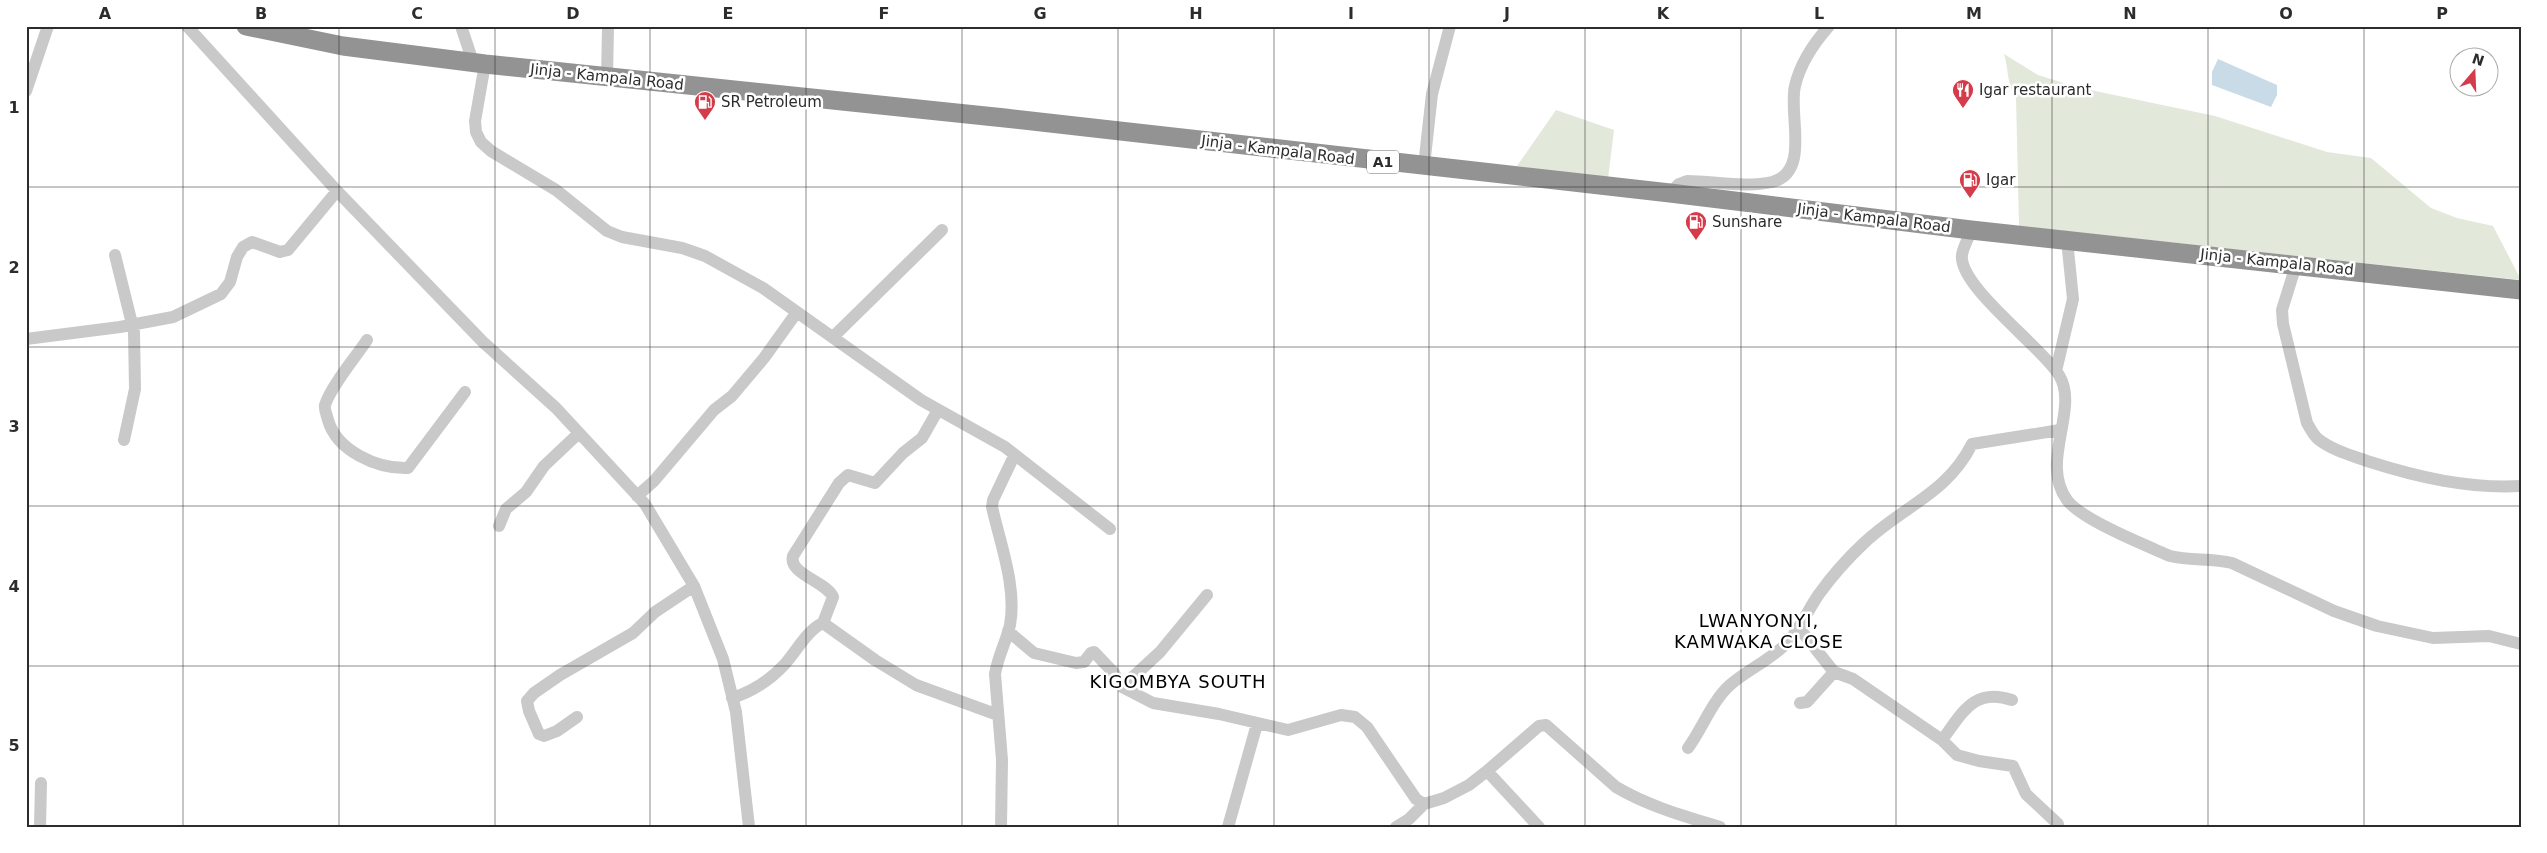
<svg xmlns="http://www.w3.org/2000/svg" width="2547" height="853" font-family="'DejaVu Sans',sans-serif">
  <rect width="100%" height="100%" fill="#fff"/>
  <path fill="#e2e8da" d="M2004 54 2038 75 2076 87 2215 116 2327 152 2371 158 2431 208 2457 218 2493 226 2521 280 2019 226 2016 97C2006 83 2009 69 2004 54Z
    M1556 110 1614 130 1608 179 1517 166Z"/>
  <path fill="#c8dbe7" d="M2218 59 2277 85V95L2271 107 2212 85V72Z"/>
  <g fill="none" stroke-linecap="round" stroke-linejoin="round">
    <path stroke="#c9c9c9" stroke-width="12" d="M187 26 337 191 483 342 556 408 645 504 694 586 723 659 736 712 749 827
      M461 26 473 62
      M485 64 475 121 476 132 481 142 491 151 556 190 607 231 622 237 682 248 705 256 763 288 921 400 1005 447 1110 529
      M607 78 608 26
      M26 91 48 26
      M1424 166 1432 94 1450 26
      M1670 193 1679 184 1687 181C1714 181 1745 188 1772 182 1811 172 1788 114 1795 86 1800 64 1814 43 1829 26
      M1971 230C1969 238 1963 247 1962 255 1958 286 2042 347 2059 375 2080 409 2039 462 2067 500 2082 520 2145 545 2170 556 2190 561 2211 558 2232 563L2334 611 2377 626 2433 638 2489 636 2521 644
      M115 255 134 332 135 389 124 440
      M2296 265 2282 310 2283 324 2307 423C2310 428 2313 435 2318 439 2332 450 2350 455 2367 461 2417 477 2468 489 2521 486
      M833 337 942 230
      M26 339 120 327 173 317 221 294 230 282 237 257 243 247 252 242 280 252 288 250 337 191
      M367 340C355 358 331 386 325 405 324 410 327 415 328 420 337 451 377 469 408 468L465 392
      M2056 371 2073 299 2067 240
      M637 496 654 481 714 410 732 396 764 358 797 312
      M499 526 506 509 526 492 544 466 579 433
      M823 623 833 597C826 581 788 574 793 556L839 483 848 475 875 483 903 453 922 438 938 410
      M1799 628 1834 672 1807 702 1800 703
      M1008 631 1034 653 1076 663 1084 662 1091 653 1094 652 1114 673 1122 687 1153 703 1219 714 1288 730 1341 715 1355 717 1367 727 1416 799 1424 804
      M1834 672 1853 679 1942 740 1957 755 1979 761 2013 766 2026 794 2058 824
      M1122 687 1160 652 1207 595
      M732 698C751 692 770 680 784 665 796 652 807 630 823 623L875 660 916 685 998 715
      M577 717 557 731 544 736 539 734 529 711 527 701 534 693 560 675 633 633 655 612 694 586
      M1942 740C1962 714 1973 687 2012 700
      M1688 748C1702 729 1712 701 1730 685 1748 669 1771 660 1788 642 1801 627 1808 610 1819 594 1832 576 1848 558 1864 543 1903 506 1947 494 1972 444L2060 430
      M1487 771 1539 726 1546 725 1616 787C1648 806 1684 816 1720 827
      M40 827 41 783
      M1001 827 1002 760 995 674C998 656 1006 642 1010 625 1017 587 1000 543 992 507L993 500 1014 456
      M1228 827 1257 724
      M1396 827 1409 819 1424 804 1444 798 1469 785 1487 771 1539 827"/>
    <path stroke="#939393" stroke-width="19" d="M246 26 343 46 485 64 1005 118 1670 193 1971 230 2521 290"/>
  </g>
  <path fill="none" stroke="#2c2c2c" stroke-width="1" stroke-opacity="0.55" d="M183 26V827M339 26V827M495 26V827M650 26V827M806 26V827M962 26V827M1118 26V827M1274 26V827M1429 26V827M1585 26V827M1741 26V827M1896 26V827M2052 26V827M2208 26V827M2364 26V827M26 187H2521M26 347H2521M26 506H2521M26 666H2521"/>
  <defs>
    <g id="restaurant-pin" transform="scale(1.125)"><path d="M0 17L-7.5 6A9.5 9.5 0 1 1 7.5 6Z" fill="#d43c4b" stroke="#fff"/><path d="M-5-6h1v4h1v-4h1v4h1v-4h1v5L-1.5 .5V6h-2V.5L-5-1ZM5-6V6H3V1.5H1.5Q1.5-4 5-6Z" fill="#fff"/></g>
    <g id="fuel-pin" transform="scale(1.125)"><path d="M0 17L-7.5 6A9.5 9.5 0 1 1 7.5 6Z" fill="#d43c4b" stroke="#fff"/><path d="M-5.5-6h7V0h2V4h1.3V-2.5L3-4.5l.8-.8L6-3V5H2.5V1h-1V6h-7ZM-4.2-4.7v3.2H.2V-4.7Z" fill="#fff"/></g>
  </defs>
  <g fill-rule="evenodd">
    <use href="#restaurant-pin" x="1963" y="90"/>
    <use href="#fuel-pin" x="705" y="102"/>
    <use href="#fuel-pin" x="1970" y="180"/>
    <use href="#fuel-pin" x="1696" y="222"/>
  </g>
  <g text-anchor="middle" stroke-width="5" stroke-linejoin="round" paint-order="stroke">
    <rect fill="#fff" stroke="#6b6b6b" stroke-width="1" x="1367" y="150.5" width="32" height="23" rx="4"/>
    <g font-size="14" font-weight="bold" fill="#2c2c2c">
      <text x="1383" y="167">A1</text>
    </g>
    <g font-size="15" fill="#2c2c2c" stroke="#fff">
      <text transform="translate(607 77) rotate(6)" y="5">Jinja - Kampala Road</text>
      <text transform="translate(1278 150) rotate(7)" y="5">Jinja - Kampala Road</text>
      <text transform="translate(1874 218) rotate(7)" y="5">Jinja - Kampala Road</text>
      <text transform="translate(2277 262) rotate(6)" y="5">Jinja - Kampala Road</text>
    </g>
    <g font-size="15" fill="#2c2c2c" stroke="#fff" text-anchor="start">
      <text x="1979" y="95">Igar restaurant</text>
      <text x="721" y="107">SR Petroleum</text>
      <text x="1986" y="185">Igar</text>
      <text x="1712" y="227">Sunshare</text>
    </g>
    <g font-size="18" letter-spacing="1" fill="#000" stroke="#fff">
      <text x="1759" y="627">LWANYONYI,<tspan x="1759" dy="21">KAMWAKA CLOSE</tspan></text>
      <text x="1178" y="688">KIGOMBYA SOUTH</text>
    </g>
  </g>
  <rect width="2547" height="853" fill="none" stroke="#ffffff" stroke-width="55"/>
  <g transform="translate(2474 72) rotate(19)"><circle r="24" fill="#ffffff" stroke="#ababab"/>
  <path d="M0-4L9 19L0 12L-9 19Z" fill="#d43c4b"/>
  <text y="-8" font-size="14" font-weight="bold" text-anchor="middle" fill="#2c2c2c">N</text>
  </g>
  <rect x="28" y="28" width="2492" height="798" fill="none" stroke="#2c2c2c" stroke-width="2"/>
  <g font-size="16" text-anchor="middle" font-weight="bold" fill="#2c2c2c">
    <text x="105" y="19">A</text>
    <text x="261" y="19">B</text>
    <text x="417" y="19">C</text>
    <text x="573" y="19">D</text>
    <text x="728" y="19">E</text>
    <text x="884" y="19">F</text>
    <text x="1040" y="19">G</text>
    <text x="1196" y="19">H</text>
    <text x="1351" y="19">I</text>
    <text x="1507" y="19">J</text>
    <text x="1663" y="19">K</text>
    <text x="1819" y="19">L</text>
    <text x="1974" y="19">M</text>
    <text x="2130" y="19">N</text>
    <text x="2286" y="19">O</text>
    <text x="2442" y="19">P</text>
    <text x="14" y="113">1</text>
    <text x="14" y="273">2</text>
    <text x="14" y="432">3</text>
    <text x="14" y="592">4</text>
    <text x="14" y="751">5</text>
  </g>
</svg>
